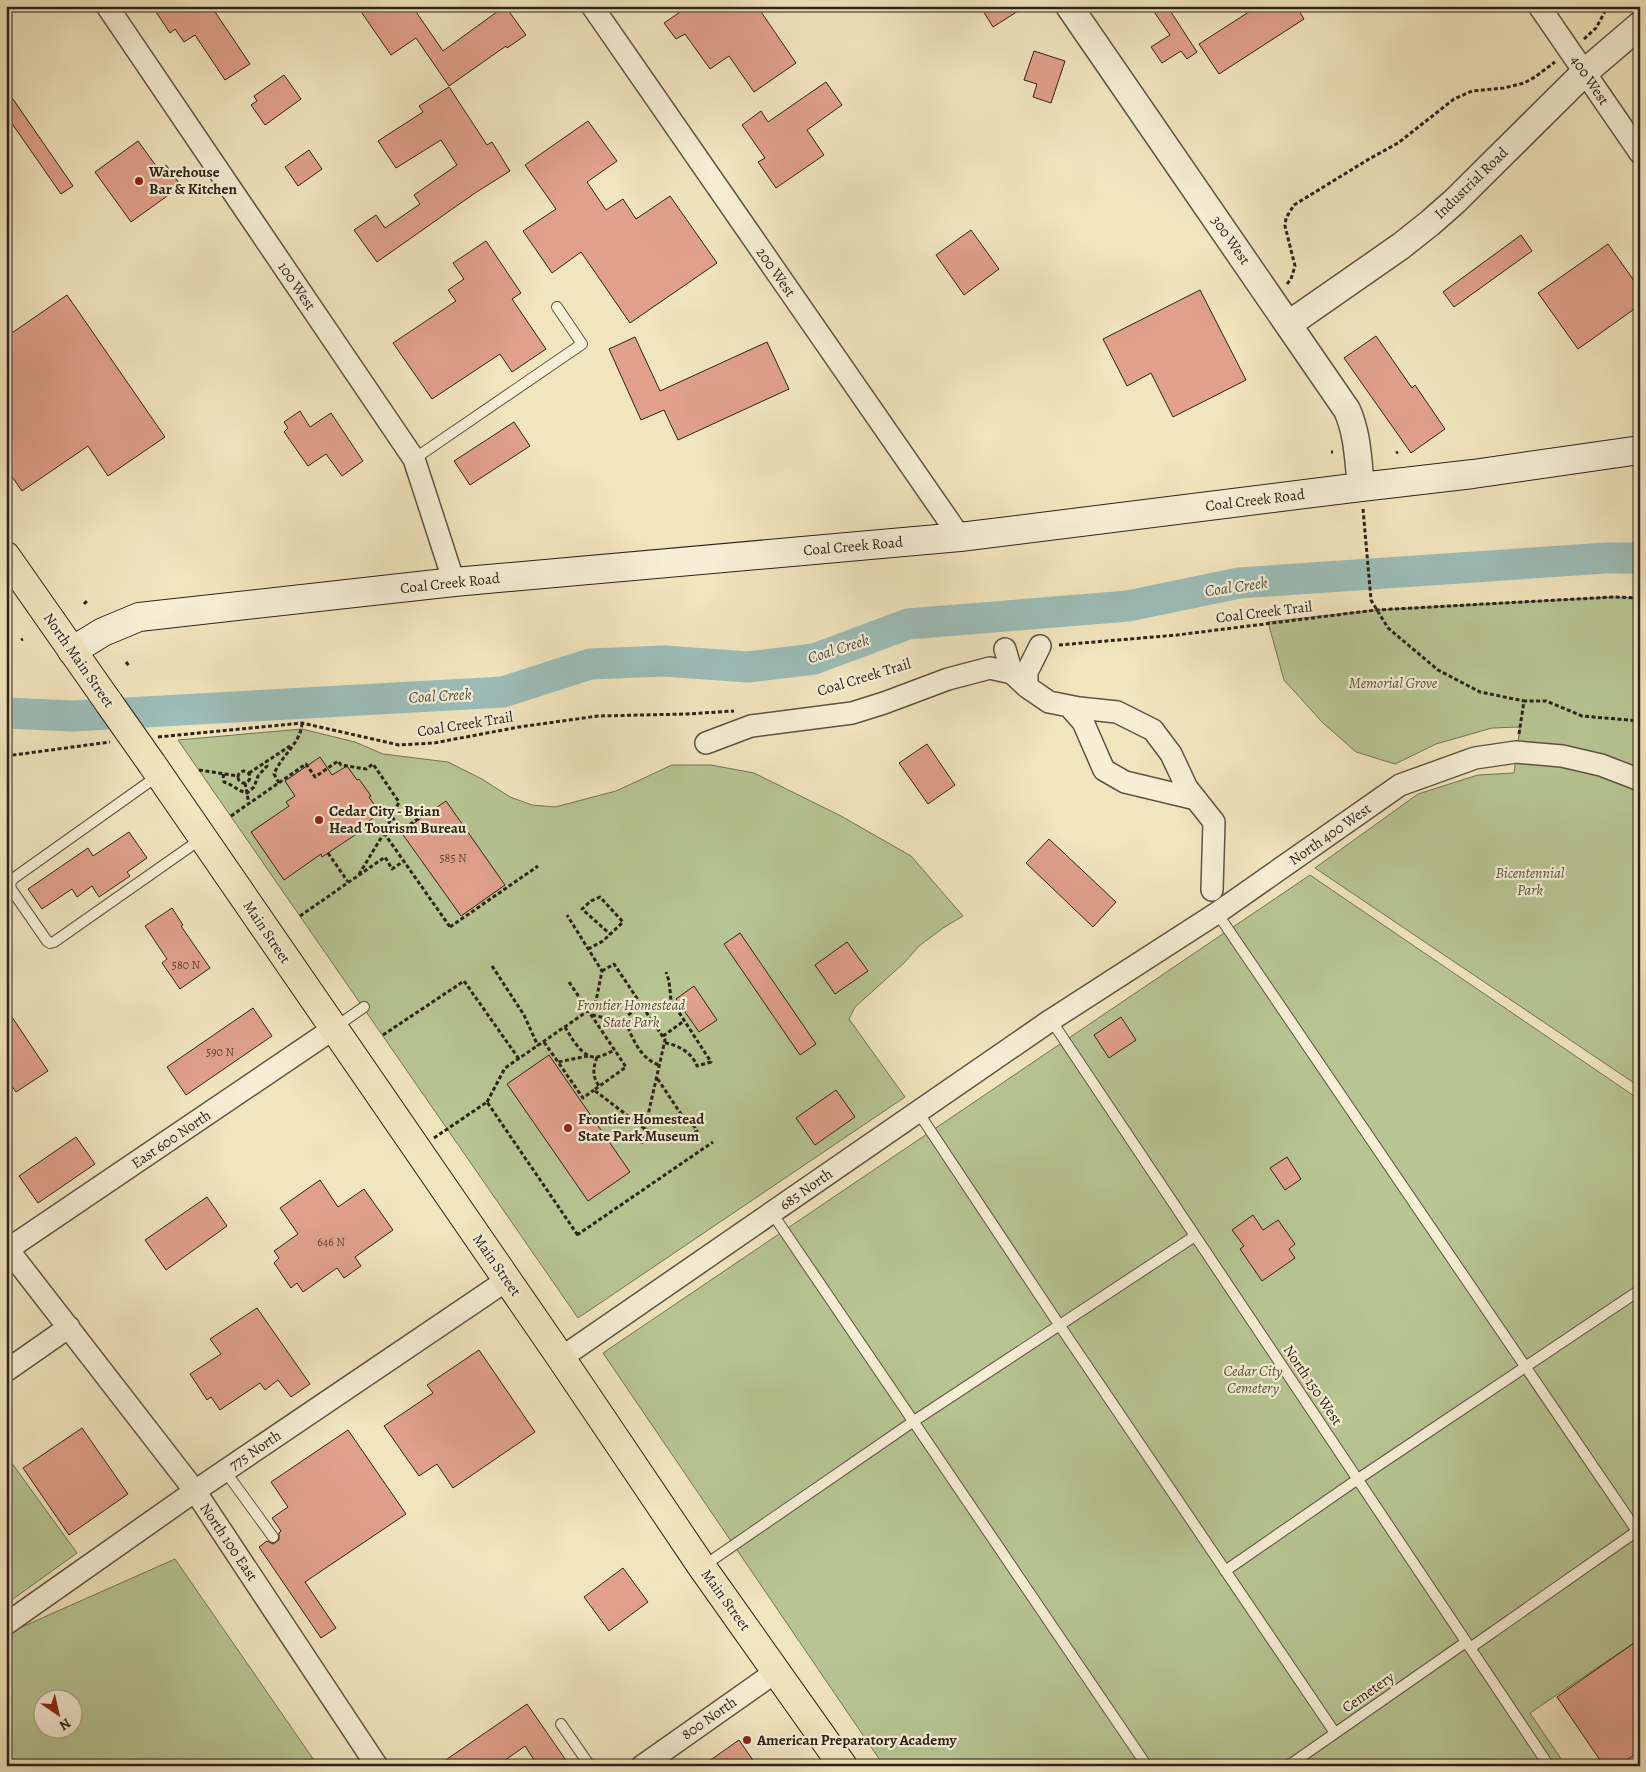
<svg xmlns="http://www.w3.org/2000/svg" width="1646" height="1772" font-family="Alegreya,serif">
  <rect width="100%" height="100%" fill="#f1e5be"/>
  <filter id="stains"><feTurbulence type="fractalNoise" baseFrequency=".004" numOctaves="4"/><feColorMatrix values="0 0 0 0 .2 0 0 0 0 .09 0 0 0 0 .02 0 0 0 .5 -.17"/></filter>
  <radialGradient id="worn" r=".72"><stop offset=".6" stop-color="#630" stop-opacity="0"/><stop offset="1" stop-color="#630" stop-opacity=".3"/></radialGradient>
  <path fill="#b7c593" stroke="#727456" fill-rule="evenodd" d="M1613 597 1640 598V1087L1315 868 1418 794 1478 775 1514 773 1520 727 1492 728 1436 744 1395 764 1356 752 1322 722 1284 680 1268 622 1376 610Z
    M302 729 355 742 383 754 448 762 482 779 510 797 532 805 555 807 616 791 672 765H711L754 773 841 816 911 856 963 916 943 928 919 946 904 963 855 1007 849 1019 905 1097 578 1318 178 740Z
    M1310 875 1640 1100V1639L1530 1713 1566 1766H884L603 1353Z
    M6 1455 77 1553 6 1604Z
    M175 1559 318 1766H6V1634ZM42 1700H72V1730H42Z"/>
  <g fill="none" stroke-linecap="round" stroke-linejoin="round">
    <path stroke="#9cbdb8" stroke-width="31" d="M6 713 73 716 503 692 590 664 664 661 748 667 814 659 908 624 1128 606 1239 583 1606 558H1640"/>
  </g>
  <path fill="#e0a08a" stroke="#2c2319" d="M152 6H211L250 64 225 80 195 35 184 42 175 29 170 33Z
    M357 6H412L443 51 505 6 526 35 507 48 506 46 449 86 416 38 391 55Z
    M689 6H757L796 63 754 92 729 56 710 69 685 34 676 39 664 23Z
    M980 6H1026L993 27Z
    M1150 6H1167L1197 52 1187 59 1181 51 1162 63 1151 47 1170 35Z
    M1258 6H1296L1304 19 1219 74 1199 44Z
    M1034 51 1065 61 1051 103 1033 97 1037 84 1024 80Z
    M284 75 301 99 265 125 251 105 257 101 254 96Z
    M826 82 842 105 807 130 824 155 776 188 758 162 765 158 742 125 761 111 768 122Z
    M449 87 487 145 492 142 510 171 475 193 377 262 354 230 376 215 385 228 420 204 414 195 457 165 441 140 396 168 378 141 423 112 419 106Z
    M6 89 73 186 61 194 6 115Z
    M588 121 617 161 587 182 606 210 623 199 636 219 670 196 717 263 630 323 581 252 552 273 523 231 556 209 525 165Z
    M138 141 159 170 166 165 181 186 131 222 95 172Z
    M309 150 322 169 298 186 285 167Z
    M971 230 999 269 964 295 936 255Z
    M1521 235 1532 251 1454 307 1443 292Z
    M486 241 521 293 512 299 546 349 512 372 500 354 432 399 393 343 456 301 448 290 464 279 453 263Z
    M1608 244 1640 289V305L1578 349 1538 293Z
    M1200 290 1246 380 1173 417 1151 373 1127 386 1103 339Z
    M67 295 165 437 108 476 88 446 22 491 6 468V337Z
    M1376 336 1412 388 1415 385 1445 429 1411 453 1344 358Z
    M635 337 660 391 767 342 789 389 678 440 664 410 641 420 609 349Z
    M300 411 310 427 331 413 363 461 342 476 326 454 308 466 284 432 288 428 284 422Z
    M514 422 530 446 470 485 454 461Z
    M927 744 955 785 928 804 899 763Z
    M320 757 332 775 347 766 357 780 359 779 371 796 369 797 380 813 359 828 361 831 322 857 321 854 284 880 251 832 289 806 286 802 295 796 285 781Z
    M446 801 505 885 461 916 401 832Z
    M129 832 147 858 127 872 130 876 99 897 92 886 77 897 72 889 42 909 28 889 88 848 93 856Z
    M1049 839 1116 902 1093 927 1026 863Z
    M172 908 183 925 181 926 210 968 180 989 162 963 167 959 145 926Z
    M740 933 816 1044 800 1055 724 944Z
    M847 942 868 971 835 994 815 965Z
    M694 986 717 1020 699 1032 676 999Z
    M6 1008 48 1071 16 1092 6 1078Z
    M253 1008 272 1036 186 1095 167 1067Z
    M1121 1017 1136 1040 1109 1058 1094 1035Z
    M549 1055 630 1172 588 1201 507 1084Z
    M836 1090 855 1117 815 1145 796 1118Z
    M76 1137 95 1164 38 1203 19 1176Z
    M1287 1157 1301 1179 1285 1190 1270 1168Z
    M320 1180 338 1207 364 1189 393 1230 355 1257 361 1266 344 1278 337 1268 303 1292 297 1283 291 1288 274 1263 279 1258 274 1251 298 1234 280 1208Z
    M207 1197 227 1226 166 1270 145 1240Z
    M1253 1215 1263 1230 1278 1220 1295 1244 1289 1249 1295 1258 1262 1281 1240 1249 1244 1246 1232 1230Z
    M257 1308 310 1384 291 1397 278 1380 265 1390 260 1383 220 1410 211 1397 207 1400 190 1374 221 1354 210 1339Z
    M479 1350 535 1432 453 1488 437 1464 419 1476 384 1426 433 1393 427 1385Z
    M82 1428 128 1494 69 1535 23 1468Z
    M348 1430 406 1514 305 1582 336 1628 321 1638 259 1547 267 1541 273 1544 279 1540V1533L281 1531 272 1518 288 1507 271 1482Z
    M623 1568 648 1602 609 1631 584 1597Z
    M1634 1643 1640 1651V1751L1618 1766H1604L1557 1697Z
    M527 1704 570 1766H538L525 1746 497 1766H437Z
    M739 1740 757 1766H702Z"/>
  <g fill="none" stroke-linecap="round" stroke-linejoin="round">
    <g stroke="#5d5442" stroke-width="12">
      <path id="service" d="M414 459 582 344 557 307
        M159 775 14 878 10 883 11 889 47 941 50 943 54 942 201 839
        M1217 913 1637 1531
        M1051 1020 1549 1766
        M334 1028 364 1007
        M918 1112 1060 1326 1335 1733
        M772 1213 1147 1766
        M225 1471 273 1537
        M702 1567 914 1421 1195 1236
        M1225 1571 1358 1479 1640 1290
        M1470 1648 1640 1529
        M561 1724 590 1766
        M1288 1766 1466 1642"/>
    </g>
    <g stroke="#5d5442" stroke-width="24">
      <path id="minor" d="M107 6 414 459 454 582
        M592 6 960 537
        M1539 6 1640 153
        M1005 649 1012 673
        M1027 687V672L1040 646
        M1069 706 1083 722 1104 770 1125 782 1196 799
        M706 743 751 726 852 713 884 703 948 679 990 668 1012 673 1027 687 1049 702 1079 708 1117 712 1153 730 1171 754 1187 788 1214 822 1212 890
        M6 1247 195 1491 377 1766
        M8 1249 333 1029
        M561 1358 1051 1020 1217 913 1400 785 1475 758 1516 752 1562 756 1601 765 1640 780
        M6 1371 69 1327
        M6 1624 195 1491 507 1280
        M642 1766 777 1671"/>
    </g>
    <g stroke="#5d5442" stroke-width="29">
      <path id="tertiary" d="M1069 6 1347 410C1358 435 1358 460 1361 487
        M1289 324 1401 246 1430 223 1455 201 1585 72 1640 25"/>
    </g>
    <g stroke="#2c2319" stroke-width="30">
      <path id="secondary" d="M72 651 103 632 139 617 454 582 960 537 1361 487 1473 474 1640 450"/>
    </g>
    <g stroke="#2c2319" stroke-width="30">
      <path id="primary" d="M6 556 109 703
        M152 764 561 1358 702 1567 843 1766"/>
    </g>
    <path stroke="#2c2319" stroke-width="3" stroke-dasharray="4 2.5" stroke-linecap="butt" d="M1584 39 1596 28 1608 6
      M1287 284 1291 279 1295 266 1285 226 1286 218 1294 205 1369 159 1398 143 1454 99 1472 91 1504 88 1524 83 1535 77 1555 62
      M1331 452H1333
      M1396 453 1398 452
      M1363 509 1371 600 1388 628 1438 670 1480 692 1524 701
      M84 604 88 600
      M21 640 23 639
      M1059 645 1177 635 1376 610 1613 597 1640 598
      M126 662 129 666
      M1519 734 1524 701H1546L1582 716 1640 721
      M158 737 302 723 399 745 434 743 519 727 598 716 687 714 734 711
      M6 756 110 742
      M199 770 238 776
      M238 777a6 6 0 1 1 12 0a6 6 0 1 1-12 0Z
      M249 773 290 746
      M223 774 224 782C233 785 238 791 247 793L254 787 258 776 267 766 266 762
      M245 783 249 804
      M279 783 274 774C281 756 301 743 302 723
      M231 816 306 764 315 777 338 761 341 765 366 769 373 764 399 802 384 833 358 876
      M392 817 402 830 419 818 420 819
      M384 833 450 927
      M328 853 348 882
      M300 916 385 857 392 869 404 861
      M450 927 538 866
      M588 949 603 941 623 922 600 897 591 901 582 909 610 934
      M492 966 524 1015 538 1046
      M602 971 614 964 665 1040 641 1146
      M569 982 626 1067 594 1090 645 1129 683 1141 697 1131 694 1126 685 1120 657 1078
      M642 1005 624 1018C632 1037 639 1058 659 1065
      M592 1015 620 1021 626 1025
      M565 1027C571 1037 582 1058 596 1057 602 1057 609 1052 615 1050
      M383 1035 464 981 519 1059
      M663 1036 684 1021
      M544 1042 558 1062
      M665 1043C679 1045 692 1053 697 1066L711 1062 671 1000 669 981 666 972
      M588 1056 558 1062 583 1098 594 1090
      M597 1057C593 1069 592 1076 599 1086
      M487 1102 505 1068 595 1006 602 971 567 915
      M434 1138 487 1102 579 1237
      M577 1235 713 1142
      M6 1583 9 1579"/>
    <use href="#service" stroke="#f6eed5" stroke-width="10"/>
    <use href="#minor" stroke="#f6eed5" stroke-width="21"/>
    <use href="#tertiary" stroke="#f6eed5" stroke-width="26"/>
    <use href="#secondary" stroke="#f6eed5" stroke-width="28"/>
    <use href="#primary" stroke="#f1e5be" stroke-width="28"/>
    <g stroke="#2c2319" stroke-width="30" stroke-linecap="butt">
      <path id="primary-bridge" d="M109 703 152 764"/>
    </g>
    <use href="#primary-bridge" stroke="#f1e5be" stroke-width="28"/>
  </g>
  <g fill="#8f2418" stroke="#f6eed5" stroke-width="2">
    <circle cx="139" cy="181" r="5"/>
    <circle cx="319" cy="820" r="5"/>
    <circle cx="568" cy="1128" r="5"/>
    <circle cx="747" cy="1740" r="5"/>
  </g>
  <g text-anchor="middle" stroke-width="4.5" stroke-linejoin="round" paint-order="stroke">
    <g font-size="12" fill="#594235">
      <text x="453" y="862">585 N</text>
      <text x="186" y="969">580 N</text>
      <text x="220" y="1056">590 N</text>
      <text x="331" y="1246">646 N</text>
    </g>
    <g font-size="15" fill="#2c2319" stroke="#f6eed5">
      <text transform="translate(1590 80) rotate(56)" y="5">400 West</text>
      <text transform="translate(1471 183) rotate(-44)" y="5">Industrial Road</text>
      <text transform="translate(1231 240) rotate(55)" y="5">300 West</text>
      <text transform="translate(776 272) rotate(55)" y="5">200 West</text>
      <text transform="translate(297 286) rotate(56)" y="5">100 West</text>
      <text transform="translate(1255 500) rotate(-7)" y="5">Coal Creek Road</text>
      <text transform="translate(853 546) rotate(-5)" y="5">Coal Creek Road</text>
      <text transform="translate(450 583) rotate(-6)" y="5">Coal Creek Road</text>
      <text transform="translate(1264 612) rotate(-7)" y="5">Coal Creek Trail</text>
      <text transform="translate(79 660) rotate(55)" y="5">North Main Street</text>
      <text transform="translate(864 677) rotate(-17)" y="5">Coal Creek Trail</text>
      <text transform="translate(465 724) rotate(-9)" y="5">Coal Creek Trail</text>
      <text transform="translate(1330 834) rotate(-35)" y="5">North 400 West</text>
      <text transform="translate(267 932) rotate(56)" y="5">Main Street</text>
      <text transform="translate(171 1139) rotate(-34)" y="5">East 600 North</text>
      <text transform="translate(806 1189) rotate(-35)" y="5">685 North</text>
      <text transform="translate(497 1265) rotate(55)" y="5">Main Street</text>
      <text transform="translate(1313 1385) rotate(56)" y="5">North 150 West</text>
      <text transform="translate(255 1450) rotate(-34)" y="5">775 North</text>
      <text transform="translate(229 1542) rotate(56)" y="5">North 100 East</text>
      <text transform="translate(726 1600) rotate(54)" y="5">Main Street</text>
      <text transform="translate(1368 1692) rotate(-35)" y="5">Cemetery</text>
      <text transform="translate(709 1718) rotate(-35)" y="5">800 North</text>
    </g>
    <g font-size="15" font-weight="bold" fill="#2c2319" stroke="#f6eed5" text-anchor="start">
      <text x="149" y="177">Warehouse<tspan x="149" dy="17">Bar &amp; Kitchen</tspan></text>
      <text x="329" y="816">Cedar City - Brian<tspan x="329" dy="17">Head Tourism Bureau</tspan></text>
      <text x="578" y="1124">Frontier Homestead<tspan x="578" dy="17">State Park Museum</tspan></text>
      <text x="757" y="1745">American Preparatory Academy</text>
    </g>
    <g font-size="15" font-style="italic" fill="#56543e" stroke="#f6eed5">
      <text x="1393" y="688">Memorial Grove</text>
      <text x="1530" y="878">Bicentennial<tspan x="1530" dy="17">Park</tspan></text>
      <text x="631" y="1010">Frontier Homestead<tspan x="631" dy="17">State Park</tspan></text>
      <text x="1253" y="1376">Cedar City<tspan x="1253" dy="17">Cemetery</tspan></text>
    </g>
    <g font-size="16" font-style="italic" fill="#4e5149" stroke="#f6eed5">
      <text transform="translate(1236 586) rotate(-8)" y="6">Coal Creek</text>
      <text transform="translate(838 648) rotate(-18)" y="6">Coal Creek</text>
      <text transform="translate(440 695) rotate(-3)" y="6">Coal Creek</text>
    </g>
  </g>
  <rect width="1646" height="1772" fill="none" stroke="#f1e5be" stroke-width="25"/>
  <rect x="8" y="8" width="1631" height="1757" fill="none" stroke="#2c2319" stroke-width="2.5"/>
  <rect x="12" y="12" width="1621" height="1747" fill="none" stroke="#2c2319"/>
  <g transform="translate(58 1714) rotate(146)"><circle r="24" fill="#f6eed5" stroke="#a59d8a"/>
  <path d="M0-4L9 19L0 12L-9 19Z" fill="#8f2418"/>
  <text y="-8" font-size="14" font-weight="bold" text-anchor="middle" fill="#2c2319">N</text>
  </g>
  <rect width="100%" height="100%" filter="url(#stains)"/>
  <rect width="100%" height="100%" fill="url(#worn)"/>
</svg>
